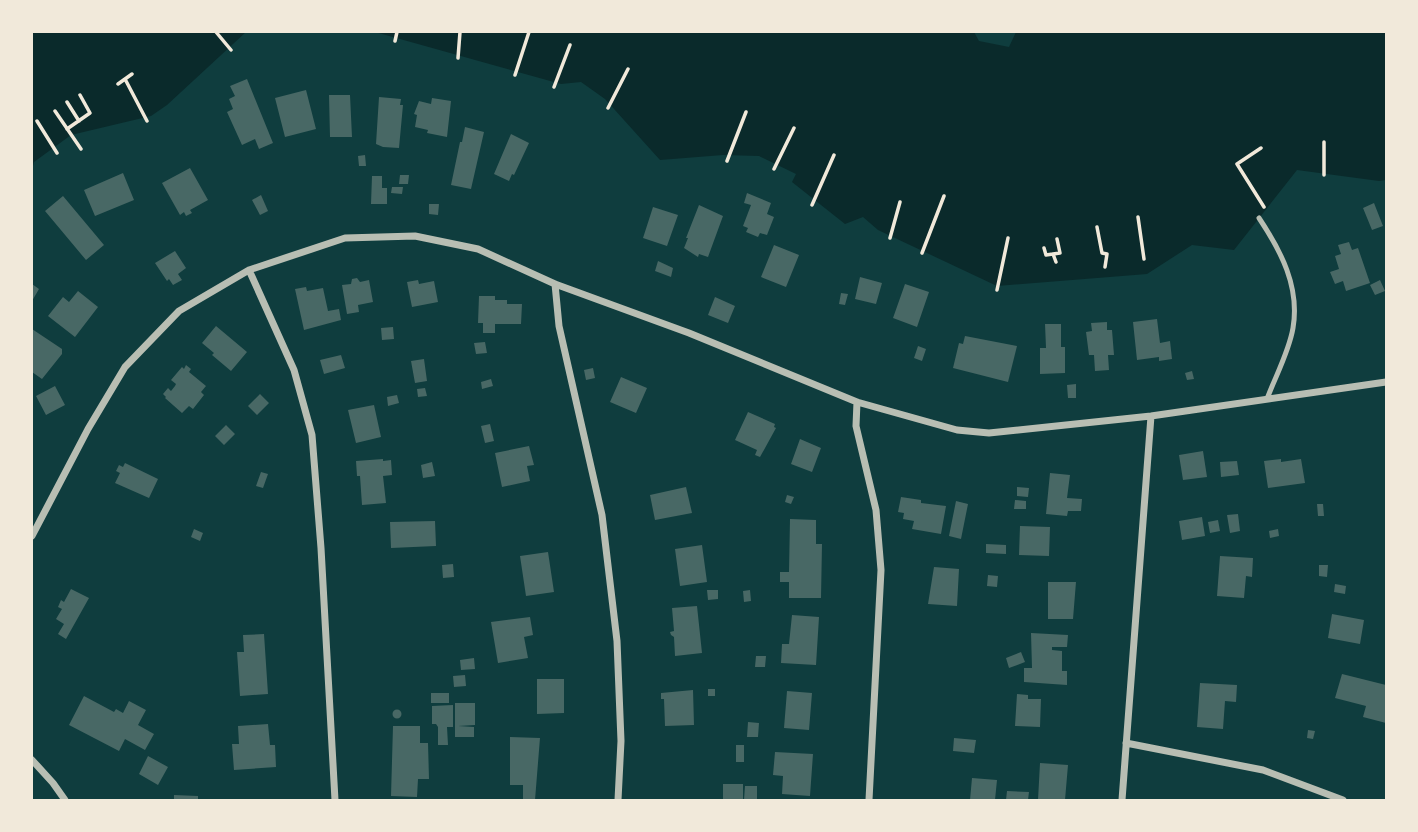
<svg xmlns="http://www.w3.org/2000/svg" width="1418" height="832" font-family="Montserrat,sans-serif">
  <rect width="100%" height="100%" fill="#0f3d3e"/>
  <path fill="#0a2a2b" d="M32 32H246L167 105 151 116 71 135 34 162 32 170Z
    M375 32H974L979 41 1009 47 1016 32H1386V180L1379 181 1297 170 1234 250 1192 245 1147 274 997 286 878 230 863 217 845 224 792 182 796 174 759 156 723 155 660 160 605 99 581 82 561 84Z"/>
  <path fill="#486865" d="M247 79 273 143 259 149 255 139 242 145 227 112 233 109 229 99 235 96 230 86Z
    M306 90 316 129 285 137 275 98Z
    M329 95H350L352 137H330Z
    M379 97 401 99 400 105H403L399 148 383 147 376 144Z
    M432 98 451 101 447 137 427 133 428 130 415 127 417 115 414 114 419 101 431 104Z
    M465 127 484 132 471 189 451 185 460 142H462Z
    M511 134 529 143 514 175 512 174 509 181 494 174Z
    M365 155 366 166H359L358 156Z
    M190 168 208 200 190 210 192 213 186 216 184 212 180 215 162 183Z
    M123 173 134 200 95 216 84 190Z
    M400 175H409L408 184H399Z
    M372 176H382V188H387V204H371Z
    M392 187H403L402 194 391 193Z
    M747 193 771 203 767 214 774 217 767 235 760 233 758 237 746 232 748 228 743 226 751 205 744 203Z
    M261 195 268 211 260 215 252 200Z
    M63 196 104 245 86 260 45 211Z
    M1374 203 1383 226 1372 230 1363 208Z
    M429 204H439L438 215 429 214Z
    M699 205 723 216 708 257 699 254 698 257 684 248 688 238H686Z
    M653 207 678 215 667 246 643 238Z
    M1349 242 1352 250 1358 248 1370 283 1346 291 1343 281 1335 284 1330 272 1339 269 1335 256 1341 254 1338 245Z
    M774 245 799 255 786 287 761 277Z
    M175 251 186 268 178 274 182 280 173 285 169 279 167 281 155 263Z
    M658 261 673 268 671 277 655 271Z
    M860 277 882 283 876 304 855 299Z
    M357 278 360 282 369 280 373 302 358 305 359 312 347 314 342 285 351 284 352 279Z
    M418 280 419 284 434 281 438 302 412 307 407 282Z
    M1380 280 1385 291 1375 295 1370 285Z
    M32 284 39 289 32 301Z
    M905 284 929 292 917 327 893 318Z
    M306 287 307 291 323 288 328 311 339 309 341 320 304 330 295 289Z
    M78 291 98 307 75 337 48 316 63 297 69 302Z
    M841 293 848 294 845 305 839 304Z
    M479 296H495V300H507V304H522L521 324H495V333H483V323H478Z
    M715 297 735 306 728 323 708 315Z
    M1157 319 1160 343 1170 341 1172 359 1159 361V357L1137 360 1133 322Z
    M1107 322V330H1112L1114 355H1108L1109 370 1095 371 1094 355H1089L1086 332 1092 331 1091 323Z
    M1045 324H1061V347H1065V373L1040 374V348H1046Z
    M216 326 247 352 231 371 212 355 214 353 202 343Z
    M393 327 394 339 382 340 381 328Z
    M32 329 62 349V354L42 379 32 372Z
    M965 336 1017 346 1008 382 953 368 959 343 963 344Z
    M485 342 487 353 476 354 474 343Z
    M918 346 926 349 922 361 914 358Z
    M341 355 345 368 324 374 320 360Z
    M424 359 427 381 415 383 411 361Z
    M186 365 191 369 189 372 206 386 201 392 204 395 193 409 189 406 182 413 165 398 166 397 163 394 168 388 171 391 175 386 176 384 171 380 182 367 184 369Z
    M593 368 595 378 586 380 584 370Z
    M1192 371 1194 379 1187 380 1185 373Z
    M621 377 647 388 636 413 610 402Z
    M491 379 493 386 482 389 481 382Z
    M1076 384V398H1068L1067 385Z
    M55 386 65 405 46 415 36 396Z
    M425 388 427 396 418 397 417 389Z
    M260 394 269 403 257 415 248 406Z
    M397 395 399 403 388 406 387 397Z
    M374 405 381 437 356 443 348 410Z
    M748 412 775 424 774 427 776 428 760 457 755 455 757 450 735 440Z
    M490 424 494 441 485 443 481 426Z
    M226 425 235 434 224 445 215 436Z
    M800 439 821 448 812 472 791 464Z
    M529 446 534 465 527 466 530 481 502 487 495 453Z
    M1203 451 1207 477 1183 480 1179 455Z
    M383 459V461L391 460 392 475 383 476 386 503 362 505 360 476H357L356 461Z
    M1281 459V462L1301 459 1305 483 1268 488 1264 461Z
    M1237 461 1239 475 1221 477 1220 462Z
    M432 462 435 476 423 478 421 465Z
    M125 463 158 479 149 498 115 483 120 473 116 471 119 465 123 467Z
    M261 472 268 474 263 488 256 486Z
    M1050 473 1070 475 1067 498 1082 499 1081 511H1068L1067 516 1046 514Z
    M686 487 692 513 655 520 650 495Z
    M1017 487 1029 488 1028 497 1017 496Z
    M787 495 794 497 791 504 785 502Z
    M901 497 921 500V503L946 506 941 534 912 529 914 521 903 519 904 513 898 512Z
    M1015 500 1026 501V509H1014Z
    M956 501 968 504 961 539 949 536Z
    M1317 504H1323L1324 516H1318Z
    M1238 514 1240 531 1230 533 1227 515Z
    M1202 517 1205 536 1182 540 1179 521Z
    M790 519 816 520V544H822L821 598H789V582H780V572H789Z
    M1218 520 1220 531 1210 533 1208 522Z
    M435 521 436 546 391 548 390 522Z
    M1020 526 1050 527 1049 556 1019 555Z
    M194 529 203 533 200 541 191 537Z
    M1278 529 1279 536 1270 538 1269 531Z
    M986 544 1006 545V554L986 553Z
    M702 545 707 582 680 586 675 549Z
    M548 552 554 592 526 596 520 556Z
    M1220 556 1253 558 1252 577 1246 576 1244 598 1217 596Z
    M453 564 454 577 443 578 442 565Z
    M1319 565H1328L1327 577 1319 576Z
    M934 567 959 569 957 606 928 604Z
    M988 575 998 576 997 587 987 586Z
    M1048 582H1076L1073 619H1048Z
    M1335 584 1346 586 1345 594 1334 592Z
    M71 589 89 598 66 639 58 634 64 624 56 619 62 609 58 607 61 600 64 602Z
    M707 590H718V599L708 600Z
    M750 590 751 601 744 602 743 591Z
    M697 606 702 653 675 656 674 637 671 635 670 632 674 631 672 608Z
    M1332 614 1364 620 1360 644 1328 638Z
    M792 615 819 617 816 665 781 663 782 644H789Z
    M530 617 533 635 524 637 528 658 498 663 491 622Z
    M1031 633 1068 635 1067 647H1052V650L1062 651V671H1067V685L1024 682V668H1032Z
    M264 634 268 694 240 696 237 652H244L243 635Z
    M1021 652 1025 662 1009 668 1006 658Z
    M756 656H766L765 667H755Z
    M474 658 475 669 461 670 460 660Z
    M1342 674 1386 685V723L1363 717 1366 706 1335 698Z
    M465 675 466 686 454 687 453 676Z
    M537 679H564V713L537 714Z
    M1200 683 1237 685 1236 702 1225 701 1223 729 1197 727Z
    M708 689H715V696H708Z
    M693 690 694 725 665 726 664 699H661V693Z
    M787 691 812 693 809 730 784 728Z
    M431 693H449V703H431Z
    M1017 694 1028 695V699H1041L1040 727 1015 726Z
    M84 696 114 712 116 709 123 713 129 701 146 710 138 725 154 734 145 750 125 739 119 751 69 725Z
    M455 703H475V725L458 726 474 727V737H455Z
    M453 705V727H447L448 745H438V727L436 724H432V706Z
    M392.5 714a4.5 4.5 0 1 1 9 0a4.5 4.5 0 1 1-9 0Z
    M748 722 759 723 758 737H747Z
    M268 724 270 745H275L276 767 234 770 232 744H239L238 726Z
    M393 726H420V743H428L429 779H418L417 797 391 796Z
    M1308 730 1315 731 1313 739 1307 738Z
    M510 737 540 738 535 800H523V785H510Z
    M954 738 976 740 974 753 953 751Z
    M736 745H744V762H736Z
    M775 752 813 754 810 796 782 794 783 776 773 775Z
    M148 756 168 767 158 785 139 774Z
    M1040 763 1068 765 1065 800H1038Z
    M972 778 997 780 995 800H970Z
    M723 784H743V800H723Z
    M745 786H757V800H744Z
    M1007 791 1029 792 1028 800H1006Z
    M174 795 198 796V800H174Z"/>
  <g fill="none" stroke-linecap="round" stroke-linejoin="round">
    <path stroke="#f1e9da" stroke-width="3.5" d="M216 32 231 50
      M395 41 397 32
      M458 58 460 32
      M515 75 529 32
      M125 79 132 74
      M118 84 125 79 147 121
      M554 87 570 45
      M67 102 79 121
      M608 108 628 69
      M55 111 81 149
      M37 121 57 153
      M67 129 90 113 80 95
      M1324 142V175
      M1261 148 1237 164 1264 207
      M727 161 746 112
      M774 169 794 128
      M812 205 834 155
      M1138 217 1144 259
      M1097 227 1102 253 1107 254 1105 267
      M890 238 900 202
      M1044 248 1046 255 1060 253 1057 239
      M922 253 944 196
      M1053 254 1056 262
      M997 290 1008 238"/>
    <path stroke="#b8beb3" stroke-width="5" d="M1259 218C1281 251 1300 287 1293 328 1289 352 1275 377 1267 399"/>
    <path stroke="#b8beb3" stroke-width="7" d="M249 270 294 370 312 435 321 548 335 800
      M555 284 559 326 602 515 617 641 621 741 618 800
      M857 402 856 426 876 510 881 570 869 800
      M32 536 88 429 125 367 179 311 249 270 345 238 415 236 478 249 555 284 689 333 857 402 957 430 989 433 1151 416 1386 382
      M1126 743 1263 770 1343 800
      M32 760 53 783 65 800
      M1122 800 1151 416"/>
  </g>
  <rect width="1418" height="832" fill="none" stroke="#f1e9da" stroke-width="66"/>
</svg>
